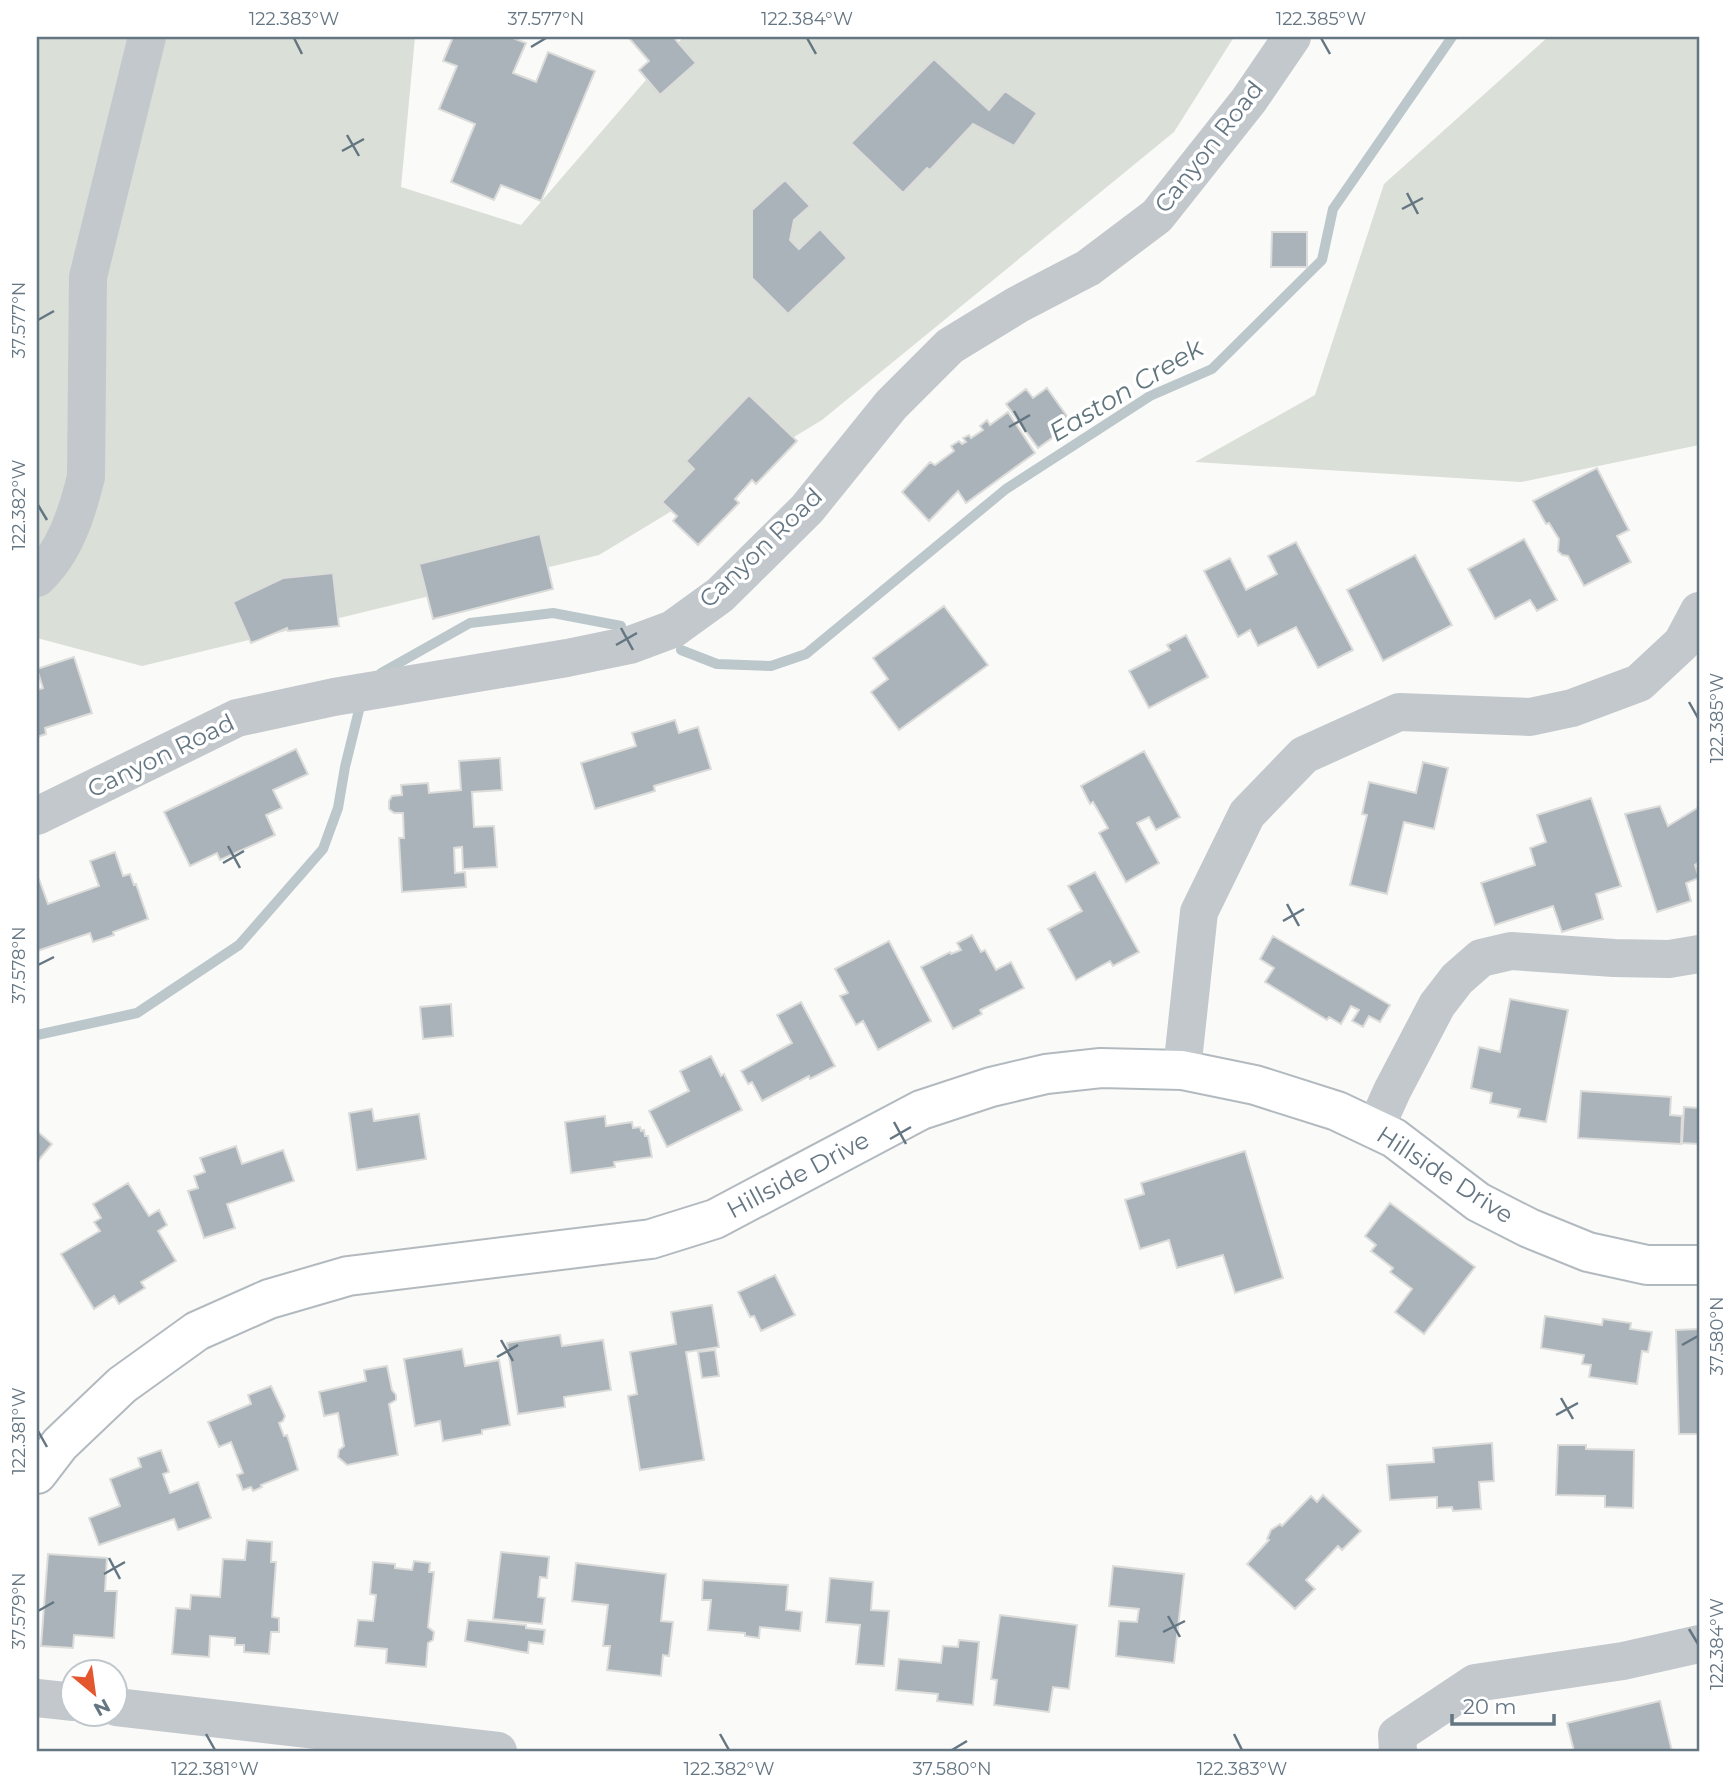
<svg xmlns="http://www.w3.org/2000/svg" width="1736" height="1788" font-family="Montserrat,sans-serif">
  <rect width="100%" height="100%" fill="#fafaf8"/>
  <path fill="#dadfd7" d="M37 37H415L401 187 521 225 683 37H1234L1174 132 822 420 599 555 142 666 37 638Z
    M1548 37H1699V445L1521 482 1195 462 1315 395 1384 184Z"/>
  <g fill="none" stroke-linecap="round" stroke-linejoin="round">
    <path stroke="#bbc7cb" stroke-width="10" d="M681 650 717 664 771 666 806 654 1006 489 1150 396 1212 369 1322 260 1333 209 1452 37
      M381 673 470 623 553 613 621 626
      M37 1035 137 1013 239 945 323 849 338 808 345 767 360 706"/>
  </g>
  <path fill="#aab3b9" stroke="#dcdcda" stroke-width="2" d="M453 37H510L526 43 513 73 536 82 548 52 595 71 541 201 501 185 494 200 451 182 475 124 439 109 457 66 443 61Z
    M628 37H677L675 39 696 63 660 95 639 70 649 61Z
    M934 59 989 110 1005 91 1037 113 1014 146 973 124 930 170 927 168 903 193 851 143Z
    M785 180 810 206 794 220 790 240 799 249 820 229 847 258 788 314 752 278V210Z
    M1272 232H1307V267H1271Z
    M1047 388 1069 419 1055 429 1059 433 1038 448 1006 404 1026 389 1033 398Z
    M749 395 797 441 756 484 752 480 735 499 739 503 698 545 673 521 677 516 662 502 694 469 686 461Z
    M1008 412 1035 453 966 503 958 491 929 521 902 492 930 462 935 465 954 451 951 446 959 441 962 444 966 442 963 438 969 435 971 438 983 430 980 426 987 420 990 425Z
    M1597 468 1629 530 1617 536 1631 562 1584 586 1568 556 1562 555 1558 551 1559 539 1549 523 1546 524 1533 501Z
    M540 534 553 589 433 619 419 564Z
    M1524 539 1557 600 1537 611 1530 600 1495 619 1468 569Z
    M1296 542 1353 650 1318 668 1296 627 1258 646 1250 630 1238 637 1204 571 1230 558 1246 590 1277 574 1268 556Z
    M1415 555 1452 625 1383 661 1347 590Z
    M333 573 339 626 288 631 287 628 251 643 233 602 283 578Z
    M944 606 988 665 899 730 871 692 888 679 873 658Z
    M1186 635 1208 677 1149 708 1129 671 1170 650 1167 645Z
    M74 657 92 713 45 728 46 734 37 737V690L43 688 37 669Z
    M675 720 679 733 698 727 711 769 654 786 655 791 595 809 581 763 636 746 632 733Z
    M296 749 308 774 273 790 282 808 266 815 275 835 220 860 217 853 190 866 164 812Z
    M1144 751 1180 817 1156 830 1149 817 1137 823 1159 863 1126 882 1099 833 1108 828 1093 802 1090 804 1081 786Z
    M500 758 502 790 472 792 474 827 494 826 497 867 463 869 462 847 454 848 455 873 465 872 466 887 402 892 399 838H404L403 813H394L389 809V801L392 796 402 795 401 785 428 783 429 793 461 790 459 761Z
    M1423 762 1448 768 1434 829 1404 822 1387 894 1350 885 1367 815 1362 814 1369 782 1416 793Z
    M1591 798 1621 886 1596 894 1603 919 1562 932 1553 906 1495 925 1481 883 1535 865 1530 848 1546 842 1537 815Z
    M1660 806 1668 826 1699 807V862L1695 865 1699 878 1686 883 1691 901 1657 912 1625 814Z
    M115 852 123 876 130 874 134 885 136 884 148 919 113 932 114 935 93 942 90 933 37 951V879H39L48 904 99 886 90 861Z
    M1095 872 1139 952 1113 966 1110 961 1076 980 1048 929 1082 911 1068 886Z
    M972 935 981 952 985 950 996 970 1011 962 1024 988 980 1010 982 1014 953 1029 921 967 950 952 951 954 961 950 957 943Z
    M1273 936 1390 1005 1380 1022 1369 1016 1363 1027 1352 1021 1359 1010 1351 1006 1341 1024 1329 1017 1327 1020 1265 982 1274 968 1260 959Z
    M889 941 931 1021 878 1050 863 1021 856 1025 840 996 848 993 835 969Z
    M1510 999 1568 1010 1546 1122 1518 1117 1520 1109 1490 1103 1492 1093 1471 1088 1479 1047 1500 1052Z
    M801 1002 835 1066 810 1079 809 1076 762 1101 752 1082 748 1084 741 1071 792 1043 777 1015Z
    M451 1004 453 1036 423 1039 420 1007Z
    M711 1056 721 1076 724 1074 742 1110 667 1147 649 1111 689 1091 680 1071Z
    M1581 1091 1671 1097 1670 1115 1682 1116 1681 1144 1578 1138Z
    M1684 1107 1699 1108V1144L1682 1143Z
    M372 1109 374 1121 419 1114 426 1159 357 1170 349 1113Z
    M605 1116 606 1126 632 1122 633 1128 640 1127 641 1131 644 1130 645 1136H648L652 1157 614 1162 615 1167 571 1173 565 1122Z
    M37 1131 52 1144 37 1162Z
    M236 1146 242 1164 283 1150 294 1181 227 1204 235 1228 204 1238 188 1191 198 1188 194 1176 205 1172 200 1158Z
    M1245 1151 1283 1278 1235 1293 1223 1255 1177 1268 1169 1240 1140 1249 1125 1200 1144 1194 1141 1183Z
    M128 1183 149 1216 159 1210 167 1225 158 1231 176 1261 141 1282 145 1288 119 1304 114 1296 94 1309 61 1254 100 1231 94 1222 101 1218 93 1204Z
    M1390 1203 1475 1267 1424 1334 1395 1312 1412 1289 1390 1272 1393 1268 1371 1251 1376 1245 1365 1236Z
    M775 1275 795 1315 761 1331 754 1316 750 1317 738 1292Z
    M712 1305 719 1347 686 1352 704 1460 640 1470 628 1396 637 1394 630 1352 676 1344 671 1312Z
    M1545 1316 1602 1325 1603 1319 1631 1323 1630 1329 1652 1332 1648 1352 1642 1351 1637 1384 1589 1377 1591 1365 1582 1364 1584 1355 1541 1348Z
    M1699 1329V1434H1679L1676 1330Z
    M560 1335 562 1346 603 1340 611 1390 564 1397 565 1407 518 1414 507 1343Z
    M462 1349 465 1366 499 1360 510 1425 482 1430V1434L443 1441 440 1421 415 1426 404 1359Z
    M715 1350 719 1376 702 1378 698 1352Z
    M387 1366 392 1390 396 1395V1400L389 1404 398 1455 347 1465 338 1457 339 1450 344 1446 338 1413 324 1416 319 1392 366 1381 364 1370Z
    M271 1386 285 1416 283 1421 279 1423 284 1436 287 1435 298 1470 261 1485 262 1487 253 1491 251 1487 243 1490 237 1475 243 1473 231 1442 219 1447 208 1422 251 1404 248 1395Z
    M1492 1443 1494 1481 1479 1482 1481 1509 1453 1511 1452 1507 1437 1508V1497L1390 1500 1387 1465 1434 1462 1433 1448Z
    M1558 1445H1586V1449L1634 1450 1633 1508 1605 1507V1496L1556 1495Z
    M161 1450 169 1472 163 1474 170 1493 198 1482 211 1518 178 1530 174 1519 99 1545 89 1518 120 1506 110 1479 141 1467 138 1458Z
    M1323 1495 1361 1531 1342 1550 1338 1546 1306 1580 1315 1589 1295 1609 1247 1564 1269 1540 1267 1539 1271 1530 1280 1524 1282 1526 1311 1496 1317 1502Z
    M247 1540 272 1542 271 1562H276L272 1617 279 1618V1632H271L269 1654 244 1652V1645H235V1638L210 1636 209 1657 172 1654 176 1608 190 1609 191 1595 220 1597 223 1559 245 1560Z
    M501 1552 549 1557 547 1578 540 1577 538 1597 545 1598 542 1624 493 1619Z
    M48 1554 107 1558 105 1591H117L114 1638 74 1635 73 1648 41 1646Z
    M414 1561 430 1563 429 1572H434L428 1627 434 1632 433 1640 428 1643 426 1667 386 1663 387 1649 355 1646 358 1620 373 1621 376 1595 370 1594 373 1562 395 1564V1568L412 1570Z
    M576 1563 666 1574 661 1621 673 1622 669 1656 663 1655 661 1676 607 1670 610 1646H603L608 1605 572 1601Z
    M1113 1566 1184 1574 1174 1663 1116 1656 1119 1621 1137 1622 1139 1609 1109 1606Z
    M830 1578 873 1582 871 1610 889 1611 884 1666 856 1664 860 1625 826 1622Z
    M703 1580 788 1585 786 1610 802 1612 800 1631 760 1627 759 1638 745 1636V1633L708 1630 711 1600H702Z
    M1000 1615 1077 1625 1069 1689 1053 1687 1049 1712 994 1705 997 1680 991 1679Z
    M468 1620 526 1625V1628L545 1630 543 1644 529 1642 528 1653 465 1641Z
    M959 1640 979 1642 973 1705 937 1701 938 1694 896 1690 899 1659 941 1663 943 1646 958 1647Z
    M1660 1701 1672 1751H1574L1567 1723Z"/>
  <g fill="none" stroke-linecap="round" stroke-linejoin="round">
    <g stroke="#b3babf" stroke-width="42">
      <path id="secondary" d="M37 1474 60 1444 122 1385 197 1331 269 1299 348 1276 651 1239 715 1219 921 1110 991 1087 1046 1074 1101 1068 1182 1070 1255 1085 1337 1111 1394 1138 1478 1202 1529 1228 1588 1252 1647 1265H1699"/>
    </g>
    <path stroke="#c3c8cc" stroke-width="38" d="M37 578C65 552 77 513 86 477L88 277 147 37
      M37 816 237 718 334 697 567 658 630 645 673 629 720 595 807 509 891 405 950 346 1017 305 1088 268 1157 216 1249 100 1292 37
      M1182 1070 1199 912 1247 814 1304 755 1399 712 1530 717 1572 708 1639 683 1682 643 1699 611
      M1375 1129 1392 1091 1437 1005 1457 979 1481 958 1511 951 1614 958 1669 959 1699 954
      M37 1698 74 1702
      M116 1707 498 1751
      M1398 1751 1397 1735 1475 1683 1623 1661 1699 1644"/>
    <use href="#secondary" stroke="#fff" stroke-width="38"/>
  </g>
  <path fill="none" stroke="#657683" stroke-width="2.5" d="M294 38 302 54M807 38 816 54M1321 38 1330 54M531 47 546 38M347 135 359 156M342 151 364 139M1407 193 1418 214M1402 209 1423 198M38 320 54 311M1014 411 1026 432M1009 427 1030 415M38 505 47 520M621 628 633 650M616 645 637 633M1689 702 1698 718M228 846 240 868M223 863 244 851M1287 904 1299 926M1283 921 1304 909M38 965 54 957M894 1122 906 1144M890 1139 911 1127M501 1340 513 1361M1682 1345 1698 1336M497 1357 518 1345M1561 1398 1573 1419M1556 1415 1578 1403M38 1431 47 1447M109 1558 120 1579M104 1574 125 1562M38 1611 54 1602M1168 1616 1180 1637M1689 1629 1698 1644M1163 1632 1185 1621M206 1734 215 1750M720 1734 729 1750M1234 1734 1242 1750M952 1750 967 1741"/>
  <g text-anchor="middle" stroke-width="7" stroke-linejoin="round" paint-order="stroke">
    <g font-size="24" fill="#657683" stroke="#fff">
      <text transform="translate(1209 147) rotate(-52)" y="8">Canyon Road</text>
      <text transform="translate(761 548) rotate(-44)" y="8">Canyon Road</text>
      <text transform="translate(161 756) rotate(-26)" y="8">Canyon Road</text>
      <text transform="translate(798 1175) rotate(-28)" y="8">Hillside Drive</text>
      <text transform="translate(1445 1175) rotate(33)" y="8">Hillside Drive</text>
    </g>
    <g font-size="26" font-style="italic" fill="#60757c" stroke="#fff">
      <text transform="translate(1126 390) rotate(-31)" y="9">Easton Creek</text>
    </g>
  </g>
  <rect width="1736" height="1788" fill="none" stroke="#ffffff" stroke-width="77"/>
  <g transform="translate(94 1693) rotate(151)"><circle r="33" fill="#ffffff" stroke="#c1c8cd" stroke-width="2"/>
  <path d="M0-5L12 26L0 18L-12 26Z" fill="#e4572e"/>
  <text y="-10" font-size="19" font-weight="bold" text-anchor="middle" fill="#657683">N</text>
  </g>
  <path d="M1452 1714v10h102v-10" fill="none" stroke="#657683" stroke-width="3.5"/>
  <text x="1463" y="1714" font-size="21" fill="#657683" stroke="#ffffff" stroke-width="5" paint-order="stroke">20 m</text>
  <rect x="38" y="38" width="1660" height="1712" fill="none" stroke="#657683" stroke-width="2.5"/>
  <g font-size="18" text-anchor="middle" fill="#657683">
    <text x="294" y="25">122.383°W</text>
    <text x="546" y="25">37.577°N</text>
    <text x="807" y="25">122.384°W</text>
    <text x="1321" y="25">122.385°W</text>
    <text transform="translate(19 320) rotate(-90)" y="6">37.577°N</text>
    <text transform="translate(19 505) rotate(-90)" y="6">122.382°W</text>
    <text transform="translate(1717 718) rotate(-90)" y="6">122.385°W</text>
    <text transform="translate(19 965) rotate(-90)" y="6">37.578°N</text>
    <text transform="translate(1717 1336) rotate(-90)" y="6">37.580°N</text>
    <text transform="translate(19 1431) rotate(-90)" y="6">122.381°W</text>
    <text transform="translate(19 1611) rotate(-90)" y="6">37.579°N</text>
    <text transform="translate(1717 1644) rotate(-90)" y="6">122.384°W</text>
    <text x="215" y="1775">122.381°W</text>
    <text x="729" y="1775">122.382°W</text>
    <text x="952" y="1775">37.580°N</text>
    <text x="1242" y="1775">122.383°W</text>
  </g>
</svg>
